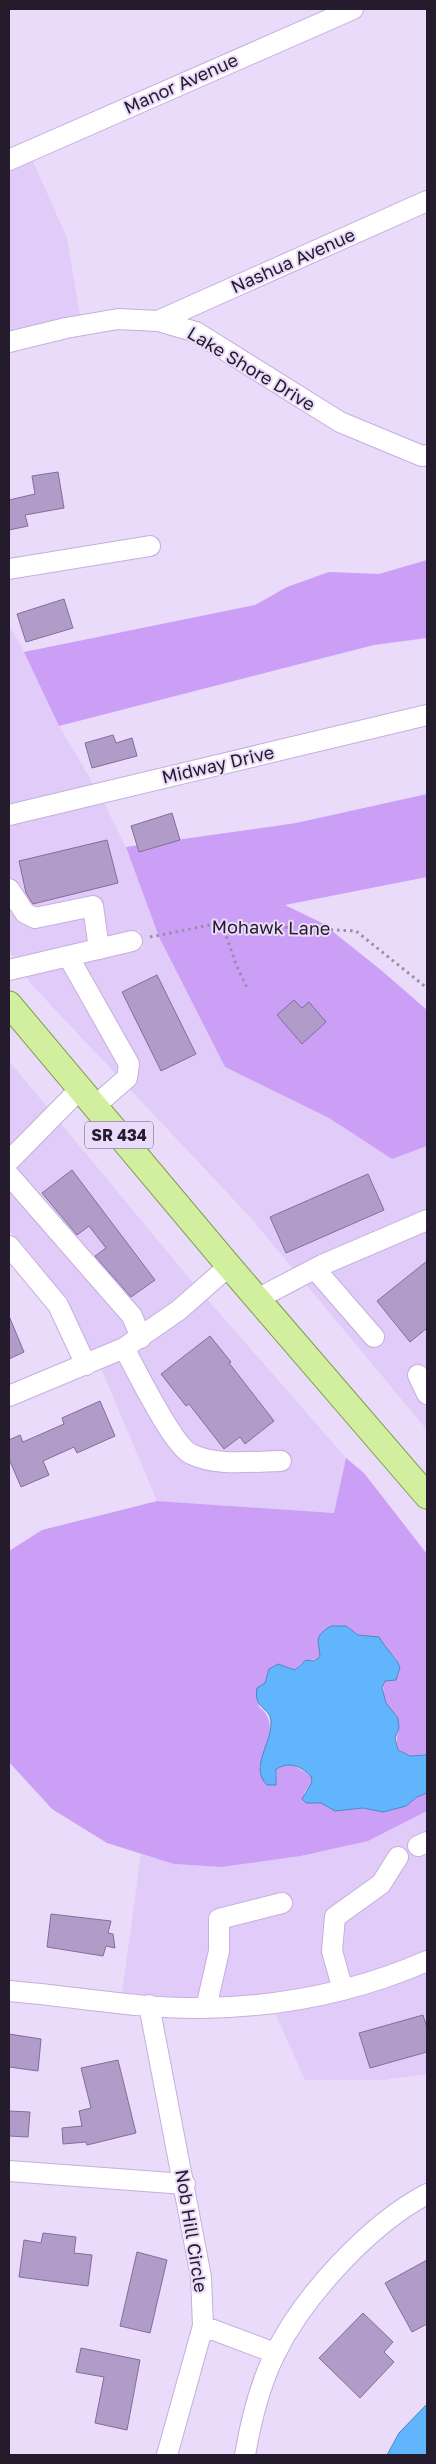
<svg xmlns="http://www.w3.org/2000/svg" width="436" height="2464" font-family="'Golos Text',sans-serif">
  <rect width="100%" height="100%" fill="#e9dbf9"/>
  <path fill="#e1cbf8" d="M32 159 67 238 80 316 9 332V169Z
    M9 625 34 669 59 726 94 785 9 805Z
    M103 801 126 847 159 937 225 1067 329 1118 392 1159 427 1146V1430L250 1217 33 986 25 976 143 948 140 930 15 960 9 951V824Z
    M9 1061 194 1284 173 1304 120 1340 91 1352 66 1299 9 1230Z
    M206 1298 346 1458 334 1513 157 1501 101 1368 128 1356 151 1342Z
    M427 1811V1951L373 1973 326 1985 265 1996 203 1999 122 1993 141 1854 174 1864 221 1867 301 1856 368 1841Z
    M427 1970V2074L384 2080H305L275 2013 329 2003Z"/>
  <path fill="#cc9ff7" d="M427 560V638L374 645 59 726 24 652 255 605 287 587 329 572 379 574Z
    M427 794V877L285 905 322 923 381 970 427 1010V1146L392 1159 329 1118 225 1067 159 937 126 847 296 823Z
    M346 1458 364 1473 427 1554V1755L410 1756 398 1750C394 1735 401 1733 398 1720 397 1714 391 1710 387 1705 377 1689 389 1673 396 1658L386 1649 379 1637 358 1635 346 1626 339 1627 319 1649 320 1657 300 1664 295 1670 278 1664 269 1669 265 1683 257 1688 259 1707C279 1721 267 1747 259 1767L277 1777 276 1769 285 1764 293 1765 311 1776 312 1782 304 1793 306 1803H321L335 1811 363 1808 383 1812 406 1806 417 1797 427 1793V1811L368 1841 301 1856 221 1867 174 1864 107 1843 52 1809 9 1762V1551L42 1530 157 1501 334 1513Z"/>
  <path fill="#61b5fd" stroke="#4f87be" d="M331 1626H346L358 1635 379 1637C385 1648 395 1656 400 1667L396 1680 385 1681 382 1688 386 1703 398 1718 399 1728 395 1738 398 1750 410 1756 427 1755V1793L417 1797 406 1806 383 1812 363 1808 335 1811 321 1803H306L302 1799 312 1782 311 1776C300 1766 290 1761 276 1769V1785H267C249 1767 272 1744 271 1722 271 1707 253 1710 257 1688L265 1683 269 1669 278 1664 295 1670 306 1660 313 1661 320 1657C319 1640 313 1637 331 1626Z
    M427 2404V2455H387L399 2433Z"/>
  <path fill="#b19bc9" stroke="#836d99" d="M58 472 64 508 25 515 28 526 9 530V500L35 494 32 476Z
    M64 599 73 628 26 642 17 614Z
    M113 735 116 743 132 738 137 756 92 768 85 743Z
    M172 813 180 840 139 852 131 826Z
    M107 840 118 883 33 904 26 893 19 861Z
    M157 975 196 1054 161 1071 122 992Z
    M294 1000 302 1008 309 1002 326 1022 302 1044 277 1015Z
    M72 1170 155 1280 131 1297 95 1256 106 1248 89 1226 77 1235 42 1193Z
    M368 1174 384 1210 286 1253 270 1217Z
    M427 1261V1328L410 1342 377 1301Z
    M9 1316 24 1352 9 1359Z
    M210 1336 231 1362 229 1363 274 1421 245 1444 240 1437 224 1449 189 1404 186 1406 161 1374Z
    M100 1401 115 1436 77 1453 74 1447 43 1461 49 1475 21 1487 9 1459V1440L20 1435 23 1442 64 1424 62 1418Z
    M51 1914 111 1921 108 1933 113 1934 115 1948 106 1946 103 1956 47 1947Z
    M423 2015 427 2028V2052L370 2068 359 2033Z
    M9 2034 41 2039 38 2071 9 2067Z
    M118 2060 136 2133 87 2145 86 2142 63 2144 62 2128 82 2126 79 2111 91 2108 81 2068Z
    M9 2111 30 2112 28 2137 9 2136Z
    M43 2233 76 2237 74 2253 92 2255 88 2286 19 2277 24 2240 41 2243Z
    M137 2252 167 2260 150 2333 120 2326Z
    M427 2260V2324L412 2332 385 2283Z
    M363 2313 393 2342 384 2352 394 2362 360 2398 319 2358Z
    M81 2348 140 2360 127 2430 95 2423 104 2377 76 2372Z"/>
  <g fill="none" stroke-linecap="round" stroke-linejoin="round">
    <g stroke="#c6aede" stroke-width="22">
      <path id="minor" d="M9 160 353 9
        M158 321 427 201
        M9 342 66 328 118 319 158 321 196 332 340 422 422 456 427 455
        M9 569 150 546
        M9 815 427 715
        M9 889 25 913 35 918 93 906 99 949
        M68 956 129 1064 127 1078 95 1106
        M9 970 132 941
        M9 1161 80 1089
        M9 1175 132 1316 141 1338
        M9 1246 58 1305 86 1365
        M315 1269 374 1337
        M257 1299 322 1265 427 1220
        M124 1348C135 1368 173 1446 191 1454 218 1467 253 1461 281 1461
        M418 1375 427 1394
        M9 1396 124 1348 179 1310 229 1266
        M418 1846 427 1842
        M343 1990 332 1951 335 1917 381 1884 398 1857
        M9 1991C73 1996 138 2009 202 2008 280 2007 356 1992 427 1961
        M149 2005 201 2277 203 2326 167 2455
        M206 2008 219 1951V1919L282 1903
        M9 2171 185 2184
        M203 2326 275 2353
        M245 2455C251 2420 259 2386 275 2354 304 2295 370 2224 427 2194"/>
    </g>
    <g stroke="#809e4c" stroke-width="27">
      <path id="major" d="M9 1004 229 1266 427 1496"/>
    </g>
    <path stroke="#9a8ea7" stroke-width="3" stroke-dasharray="2.5 4" stroke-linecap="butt" d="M222 924 236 964 247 988
      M150 937 215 924 356 931 427 988"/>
    <use href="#minor" stroke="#fff" stroke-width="20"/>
    <use href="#major" stroke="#d1ef9e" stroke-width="25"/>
  </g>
  <g text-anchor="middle" stroke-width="4" stroke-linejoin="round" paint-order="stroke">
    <rect fill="#e9dbf9" stroke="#5f556a" stroke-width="1" x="85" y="1121.5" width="68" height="27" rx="4"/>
    <g font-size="16" font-weight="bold" fill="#241b2c">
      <text x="119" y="1141">SR 434</text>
    </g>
    <g font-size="18" fill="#241b2c" stroke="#e9dbf9">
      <text transform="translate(181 84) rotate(-24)" y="6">Manor Avenue</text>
      <text transform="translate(293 261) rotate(-24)" y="6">Nashua Avenue</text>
      <text transform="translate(251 369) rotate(31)" y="6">Lake Shore Drive</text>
      <text transform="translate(218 765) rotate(-13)" y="6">Midway Drive</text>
      <text transform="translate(271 928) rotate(1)" y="6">Mohawk Lane</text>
      <text transform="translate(191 2231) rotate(81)" y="6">Nob Hill Circle</text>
    </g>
  </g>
  <rect width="436" height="2464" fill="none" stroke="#241b2c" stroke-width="20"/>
</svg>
